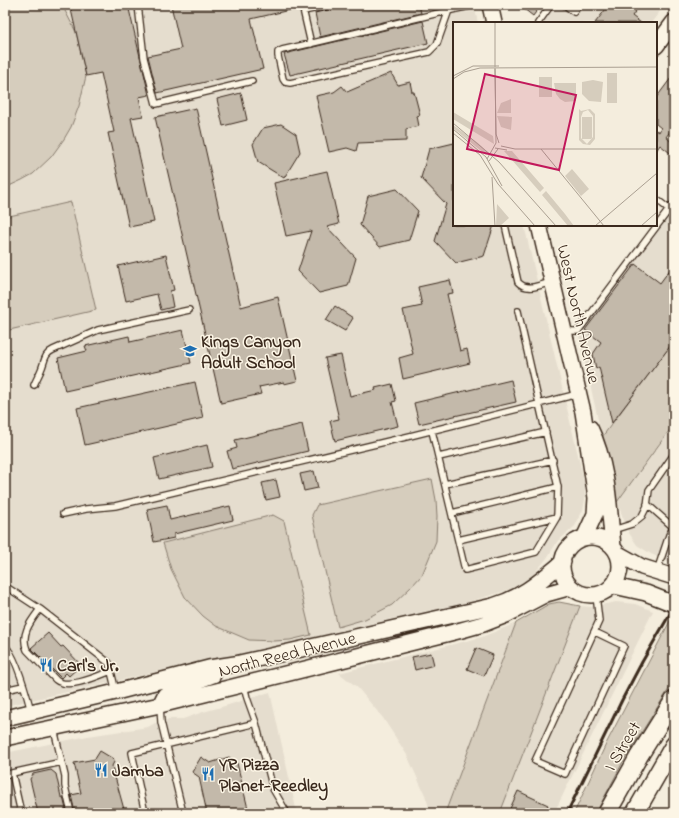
<svg xmlns="http://www.w3.org/2000/svg" width="679" height="818" font-family="'Indie Flower',sans-serif">
  <rect width="100%" height="100%" fill="#f4eddd"/>
  <filter id="ink" filterUnits="userSpaceOnUse"><feTurbulence type="fractalNoise" baseFrequency=".025" numOctaves="2"/><feDisplacementMap in="SourceGraphic" scale="8" xChannelSelector="R" yChannelSelector="G"/><feConvolveMatrix kernelMatrix="1 2 1 2 8 2 1 2 1" color-interpolation-filters="sRGB"/></filter>
  <g filter="url(#ink)">
    <path fill="#e5ddce" d="M5 5H474L478 23H454V225H524L585 485V500L583 510 575 526 557 542 547 558 534 574 517 586 505 591 465 603 347 629 264 650 232 655 5 706Z
      M551 5H665L651 23H538Z
      M674 203V341L602 437 578 331Z
      M674 424V564L651 554 637 545 629 533 617 502Z
      M616 602 635 604 653 611 554 813H500L580 606 591 607Z
      M516 623 445 813H431L425 795 407 755 383 718 357 687 339 673 482 637Z
      M270 692 297 813H5V753L88 736 148 727 155 723 170 719H183L203 712 225 706Z"/>
    <path fill="#d6cdbd" stroke="#887c6e" d="M5 5H62L76 32 86 76 79 106 71 127 64 139 51 157 33 174 22 180 5 188Z
      M71 202 96 310 5 331V217Z
      M674 341V424L617 502 602 437Z
      M432 479 436 500 437 516 436 541 422 575 411 587 392 605 365 619 338 627 312 515 317 505Z
      M273 515 284 521 311 635 290 640 274 641 249 640 216 626 203 616 185 597 171 569 163 543Z
      M559 602 580 606 500 813H445L516 623 549 604Z
      M671 619 674 621V681L624 760 596 813H574L607 742Z"/>
    <path fill="#c3b9aa" stroke="#3b2a1e" d="M70 5H128L149 95 139 97 143 116 131 118 154 222 129 227 108 133 114 132 101 73 86 76Z
      M171 5H293L294 9 251 19 263 69 157 93 148 56 181 49Z
      M348 5H419L421 13 320 37 315 13Z
      M519 5H541L533 16Z
      M609 5H640L632 16 641 23H595Z
      M423 21 428 43 290 75 284 54Z
      M391 73 398 85 410 82 412 92H414L420 115 417 116 419 126 406 129V141L358 143 356 151 347 148 329 152 316 96 334 92 342 86 347 92Z
      M674 74V126L666 137 674 144V156L660 145 656 151V130L659 132 661 128 656 124V98Z
      M241 93 247 120 223 126 217 99Z
      M196 108 241 307 278 297 297 381 284 384V382L259 387 261 394 221 403 155 117Z
      M281 124 296 134 300 152 284 178 258 162 253 144 263 128Z
      M454 143V225H494L484 256 456 263 435 241 446 204 421 178 429 149Z
      M327 171 339 224 327 227 356 258 348 286 319 293 298 271 311 231 286 236 274 183Z
      M397 189 418 211 409 240 380 247 360 225 368 196Z
      M166 255 174 290 170 291 173 307 161 310 157 294 126 301 118 266Z
      M635 264 660 283 674 264V341L612 423 599 367 596 369 593 354 601 342 585 330Z
      M450 280 453 293 447 294 460 351 467 349 470 363 403 379 399 358 413 354 403 310 422 306 418 287Z
      M335 306 353 318 345 331 326 320Z
      M183 330 191 363 65 391 58 358 87 351 85 346 129 336 130 342Z
      M341 355 350 396 376 390 375 388 392 384 396 401 392 402 398 426 335 441 330 421 339 419 325 358Z
      M511 380 516 402 419 424 414 403Z
      M195 382 203 418 85 445 77 408Z
      M302 424 308 451 232 469 227 451 237 448 235 440Z
      M207 445 212 467 159 479 154 458Z
      M314 471 318 488 304 491 300 474Z
      M276 480 280 497 266 500 262 483Z
      M167 505 170 520 230 506 233 520 174 534V538L154 542 147 509Z
      M48 633 61 647 63 646 81 665 69 676 66 673 61 678 31 648Z
      M476 648 493 655 484 676 467 669Z
      M431 653 434 665 415 670 412 657Z
      M100 751 115 760 112 766 125 813H75L71 795 81 793 74 763 95 759Z
      M201 757 210 763 229 757 237 763 249 813H207L199 777 192 772Z
      M51 770 56 774 61 797H63L67 813H38L30 779 33 774Z
      M518 791 548 805 545 813H508Z"/>
    <g fill="none" stroke-linecap="round" stroke-linejoin="round">
      <g stroke="#3b2a1e" stroke-width="8">
        <path id="lane" d="M138 5 144 58 156 104 252 81
          M302 5 311 44
          M448 5 449 10 437 44 429 52 290 83 285 82 283 79 278 56V52L282 50C346 36 410 19 474 5
          M565 5 574 12 579 5
          M304 11 331 5
          M538 23 551 5
          M656 199 669 209
          M505 225 518 282C527 292 540 285 551 282
          M566 331H578L674 203
          M34 385C36 380 39 375 41 370 45 361 44 354 53 350L98 330 189 310
          M432 431 465 570 536 552 557 517 558 487 518 311
          M439 457 546 432
          M445 484 553 460
          M647 504 673 527
          M452 513 558 487
          M63 514 86 509 115 506 410 436 578 394
          M613 530 632 524 642 516 647 506 649 490 674 454
          M458 540 557 517
          M657 571 669 535 674 526
          M5 586 40 609 109 663 116 692
          M40 609C31 621 20 634 27 650L56 680C68 690 98 676 111 671
          M595 632 624 646 565 774 535 761 599 621 596 595
          M5 646C16 655 27 696 31 711
          M244 685 247 698 256 723 273 789 287 813
          M5 690 23 686
          M160 706 161 722 183 813
          M54 729 65 776V786L71 813
          M12 773 62 762
          M5 775 12 773 21 813
          M145 813 132 753 256 723"/>
      </g>
      <g stroke="#3b2a1e" stroke-width="18">
        <path id="secondary" d="M490 5 494 23
          M656 46 674 22
          M539 225 583 412 596 498 595 514 584 538
          M590 428C608 465 609 506 613 547
          M562 566a29 29 0 1 1 58 0a29 29 0 1 1-58 0Z
          M617 553 642 567 674 577
          M614 586 646 593 674 604
          M160 705 165 695 172 690 213 675
          M5 718 116 692 209 668 235 664 493 606C523 597 540 581 563 562
          M5 738 160 705 458 631 483 624 506 615 546 594 571 587"/>
      </g>
      <g stroke="#3b2a1e" stroke-width="20">
        <path id="primary" d="M607 813 639 756 674 700
          M635 813 674 745"/>
      </g>
      <use href="#lane" stroke="#fcf5e5" stroke-width="5.5"/>
      <use href="#secondary" stroke="#fcf5e5" stroke-width="15"/>
      <use href="#primary" stroke="#fcf5e5" stroke-width="17"/>
      <path stroke="#3b2a1e" stroke-width="3" d="M567 813 622 700 642 662 674 607"/>
    </g>
  </g>
  <defs>
    <g id="school-bare" transform="scale(1.08)"><path d="M0-5L7-2L0 1L-7-2ZM-4 1L0 2.5L4 1V4Q0 6-4 4Z" fill="#1f6fb2" stroke="#fcf5e5" stroke-width="2.5" paint-order="stroke"/></g>
    <g id="restaurant-bare" transform="scale(1.08)"><path d="M-5-6h1v4h1v-4h1v4h1v-4h1v5L-1.5 .5V6h-2V.5L-5-1ZM5-6V6H3V1.5H1.5Q1.5-4 5-6Z" fill="#1f6fb2" stroke="#fcf5e5" stroke-width="2.5" paint-order="stroke"/></g>
  </defs>
  <g fill-rule="evenodd">
    <use href="#school-bare" x="190" y="351"/>
    <use href="#restaurant-bare" x="46" y="665"/>
    <use href="#restaurant-bare" x="101" y="770"/>
    <use href="#restaurant-bare" x="208" y="774"/>
  </g>
  <g text-anchor="middle" stroke-width="3" stroke-linejoin="round" paint-order="stroke">
    <g font-size="18" fill="#3b2a1e" stroke="#fcf5e5">
      <text transform="translate(579 314) rotate(77)" y="6">West North Avenue</text>
      <text transform="translate(287 654) rotate(-14)" y="6">North Reed Avenue</text>
      <text transform="translate(622 746) rotate(-59)" y="6">I Street</text>
    </g>
    <g font-size="18" font-weight="bold" fill="#3b2a1e" stroke="#fcf5e5" text-anchor="start">
      <text x="201" y="347">Kings Canyon<tspan x="201" dy="21">Adult School</tspan></text>
      <text x="57" y="671">Carl's Jr.</text>
      <text x="219" y="770">YR Pizza<tspan x="219" dy="21">Planet-Reedley</tspan></text>
      <text x="112" y="776">Jamba</text>
    </g>
  </g>
  <g transform="translate(453 22)">
    <rect width="204" height="204" fill="#f4eddd"/>
    <path d="M154 51H164V81H154ZM86 55H99V75H86ZM140 58 150 60 148 80 136 79 129 72V60ZM101 61H123V79L112 80 107 77 103 72ZM58 77V91H44L48 81ZM126 87 128 89 137 87 142 92V117L137 123 130 122 126 118ZM135 88 140 94V115L134 122 128 116V95L130 90ZM0 90 40 114 41 122 0 97ZM44 94 59 95 58 108 48 105ZM129 95H139V117H129ZM0 103 25 121 37 132 33 133 0 106ZM51 129H59L91 166 87 170ZM119 147 136 167 128 174 112 154ZM93 169 112 192 121 204H115L89 173ZM44 182 56 196 47 204H43Z" fill="#d6cdbd" fill-rule="evenodd"/>
    <path fill="none" stroke="#aa9f91" stroke-width="1" d="M42 45V0M42 47 43 112 46 121M0 54 20 44H46M0 57 11 50 27 46 204 45M0 101 46 140 103 204M0 107 33 135 49 164M0 111 27 133 45 162 82 204M48 124 62 127H204M42 126 54 128M88 127 151 204M34 137 43 121 42 46M36 139 45 127M39 155 42 204M142 204 204 151M188 204 204 190"/>
    <path fill="#c2185b" fill-opacity="0.15" stroke="#c2185b" stroke-width="2" d="M32 52 123 73 106 148 14 127Z"/>
    <rect width="204" height="204" fill="none" stroke="#3b2a1e" stroke-width="2"/>
  </g>
  <rect width="679" height="818" fill="none" stroke="#fcf5e5" stroke-width="20"/>
  <rect x="10" y="10" width="659" height="798" fill="none" stroke="#3b2a1e" stroke-width="1.5" filter="url(#ink)"/>
</svg>
